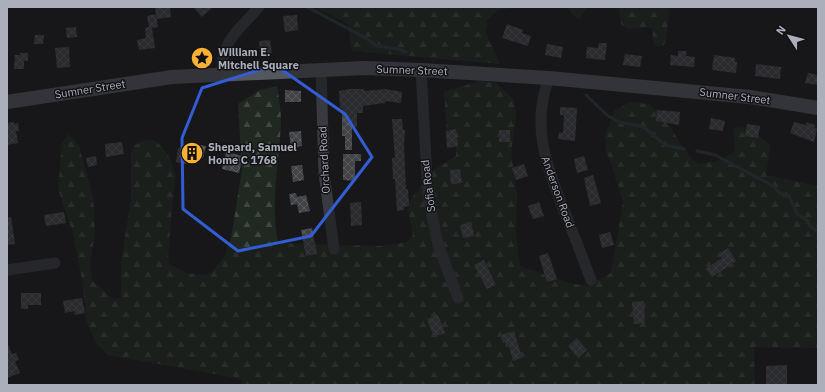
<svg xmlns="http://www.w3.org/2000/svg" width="825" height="392" font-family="'IBM Plex Sans',sans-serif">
  <defs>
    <pattern id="forest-firs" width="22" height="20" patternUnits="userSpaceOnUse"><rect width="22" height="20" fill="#202921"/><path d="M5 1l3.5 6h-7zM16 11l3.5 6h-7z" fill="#3e463f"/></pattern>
    <pattern id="building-cross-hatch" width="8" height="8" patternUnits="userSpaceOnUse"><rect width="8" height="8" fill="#424347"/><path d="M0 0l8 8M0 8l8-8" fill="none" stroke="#5b5c60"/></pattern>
  </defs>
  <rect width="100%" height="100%" fill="#18181a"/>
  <path fill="url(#forest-firs)" d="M315 7H517L498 10 487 20 486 33 500 64 352 51 348 24Z
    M565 7H587L579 19 574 16 569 9Z
    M616 7H670L666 40 664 45 658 47 654 44 652 29 647 27 628 29 621 24 619 9Z
    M479 81 496 83 514 100 516 117 511 152 517 195 516 234 520 266 569 283 587 286 611 273 623 202 610 160 606 153 605 134 615 110 631 102 648 104 661 114 692 160 700 164 717 161 735 152 733 128C748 124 759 137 770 145L766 175 818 186V348L754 347 755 385H242V379L108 355 96 343 86 320 83 285 73 233 58 189 62 144 68 134 79 146 93 197 95 232 90 265 92 280 112 299 121 298V263L131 198V153L135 145 143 141 152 140 159 144 170 158 175 175 168 256 169 264 186 273 204 275 212 273 224 257 231 238 242 170 238 104 260 90 277 86C279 98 281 111 281 123 279 166 270 200 278 243L379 246 407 242 413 235 408 209 410 200 434 170 456 156V147L447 132 444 92Z"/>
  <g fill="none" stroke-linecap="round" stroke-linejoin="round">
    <path stroke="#2d383f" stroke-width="3" d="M307 7 364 37 377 46 399 49 406 52
      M586 95 608 116 619 122 644 127 665 145 684 149
      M697 151 715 155 775 187 779 193 789 196 797 214 807 220 810 226 818 232"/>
  </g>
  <path fill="url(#building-cross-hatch)" d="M155 7H170L171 17 157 19Z
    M193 7H213L202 17Z
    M156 14 158 27 152 28 155 48 139 50 137 40 146 38 145 28 149 27 147 16Z
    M297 15 298 30 285 32 283 16Z
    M507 24 523 30 522 33 531 36 528 46 502 38Z
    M76 27 77 37 67 38 66 28Z
    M35 35H44L43 44H34Z
    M270 40 272 53 260 55 259 41Z
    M599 43H607L605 60 586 58 587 47 598 48Z
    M547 44 563 47 561 58 545 55Z
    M69 47 70 67 57 68 55 48Z
    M678 51H687L686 56 695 57 694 67 670 65 671 55 678 56Z
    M20 53H28V61H24V69H14L15 55H20Z
    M625 54 642 56 640 67 623 65Z
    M714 55 735 58V62H737L736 73 712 70Z
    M756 64 781 67 780 79 755 76Z
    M808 73 818 75V85L805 83Z
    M349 89H364V91L386 89 402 92 401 103 386 101 385 103 363 106V113H357V127H352V150H345V136H342V108H340L339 91Z
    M285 90 301 91V102H285Z
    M560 107 577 108 575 141 558 139 559 132 563 133 564 115H560Z
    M657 110 680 112 679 125 656 121Z
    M711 118 725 121 723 131 709 129Z
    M392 119H402L403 130 405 129 404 146 406 189H408L409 206 404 207V210L397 211 395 179H393L392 158H395Z
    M14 122V124L18 123 19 131H16L18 143 7 145V123Z
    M794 122 806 125V122L815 125 814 128 817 129 814 142 790 133Z
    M747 124 760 126 758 138 745 136Z
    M456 129 458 146 447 148 446 131Z
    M499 130H510V142H499Z
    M301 131 302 146 291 148 289 132Z
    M122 142 124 154 106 157 105 144Z
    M189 143 206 146 203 158 200 157 199 160 187 158 186 164 176 162 178 148 187 150Z
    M226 152 243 156 239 173 222 169Z
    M343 154H361V161H355V181L343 180Z
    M96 156 97 165 88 167 86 158Z
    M584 156 588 170 577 173 574 159Z
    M524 164 528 176 516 180 512 168Z
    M302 165 304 180 293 182 291 166Z
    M460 169 462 183 451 184 450 170Z
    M593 175 601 203 590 206 584 178Z
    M296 193 297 197 306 195 310 211 299 213 297 204 291 205 289 194Z
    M361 202 362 225 351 226 350 203Z
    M539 202 544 216 533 219 528 206Z
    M64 212 66 223 46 226 44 215Z
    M11 217 15 244 7 245V218Z
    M471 222 474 236 463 238 460 225Z
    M312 228 317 254 306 256 301 230Z
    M610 232 614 245 602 248 599 235Z
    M728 248 736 261 712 277 706 269 722 258 719 254Z
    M548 253 557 279 547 282 539 256Z
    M484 260 496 285 487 289 474 265Z
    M21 293H41V305H28V309H21Z
    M82 298 85 313 75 315 74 311 65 313 63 301Z
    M644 301 645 323 634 324 632 302Z
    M438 315 445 333 434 337 427 319Z
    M514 331 522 358 513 361 509 346 506 347 505 342 503 343 500 335Z
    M577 338 587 350 578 358 568 346Z
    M7 342 12 354 16 353 19 360 15 361 20 373 7 378Z
    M787 365V385H766V366Z"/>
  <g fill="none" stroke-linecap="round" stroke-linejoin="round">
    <path stroke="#393a40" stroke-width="11" d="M321 70 324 173 334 249
      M421 70 428 195 438 245 458 298
      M222 73C222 39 238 31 259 7
      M549 78C531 125 546 163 563 208 573 232 582 256 591 280
      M7 270 55 263"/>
    <path stroke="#55575f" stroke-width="14" d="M7 102 172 77 365 68 421 70 549 78 750 97 818 108"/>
  </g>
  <path d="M0 0H825V392H0ZM275 65 345 114 372 157 311 236 238 251 183 209 182 138 202 88Z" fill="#18181a" fill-opacity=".55" fill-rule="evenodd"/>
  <path fill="none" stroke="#325dd4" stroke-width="3" stroke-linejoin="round" d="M275 65 345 114 372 157 311 236 238 251 183 209 182 138 202 88Z"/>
  <defs>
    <g id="sight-disc" transform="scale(1.15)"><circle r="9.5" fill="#f8b133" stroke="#131315"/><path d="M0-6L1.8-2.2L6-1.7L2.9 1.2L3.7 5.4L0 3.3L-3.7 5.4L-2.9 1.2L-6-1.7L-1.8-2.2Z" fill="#111"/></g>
    <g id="building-disc" transform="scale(1.15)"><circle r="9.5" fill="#f8b133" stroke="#131315"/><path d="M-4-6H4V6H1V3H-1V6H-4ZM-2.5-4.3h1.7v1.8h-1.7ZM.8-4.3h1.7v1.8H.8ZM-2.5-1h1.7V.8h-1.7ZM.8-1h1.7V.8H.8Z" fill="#111"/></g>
  </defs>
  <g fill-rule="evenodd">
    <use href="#sight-disc" x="202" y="58"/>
    <use href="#building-disc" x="192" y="153"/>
  </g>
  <g text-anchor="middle" stroke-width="3" stroke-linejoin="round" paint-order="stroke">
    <g font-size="11" font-weight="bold" fill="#aaafbb" stroke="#131315" text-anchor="start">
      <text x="218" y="56">William E.<tspan x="218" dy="13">Mitchell Square</tspan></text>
      <text x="208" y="151">Shepard, Samuel<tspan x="208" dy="13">Home C 1768</tspan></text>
    </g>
    <g font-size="11" fill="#aaafbb" stroke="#131315">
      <text transform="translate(412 70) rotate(2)" y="4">Sumner Street</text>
      <text transform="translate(90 89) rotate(-9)" y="4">Sumner Street</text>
      <text transform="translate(735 96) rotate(7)" y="4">Sumner Street</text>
      <text transform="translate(324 160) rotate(-93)" y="4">Orchard Road</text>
      <text transform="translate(428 186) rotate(-97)" y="4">Sofia Road</text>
      <text transform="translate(558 192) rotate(70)" y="4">Anderson Road</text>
    </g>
  </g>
  <rect width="825" height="392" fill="none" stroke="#aaafbb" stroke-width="16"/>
  <g transform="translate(789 36) rotate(306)" stroke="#131315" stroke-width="3" paint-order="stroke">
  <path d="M0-3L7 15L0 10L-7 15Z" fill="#aaafbb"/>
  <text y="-6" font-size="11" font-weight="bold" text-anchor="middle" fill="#aaafbb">N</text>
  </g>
</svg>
